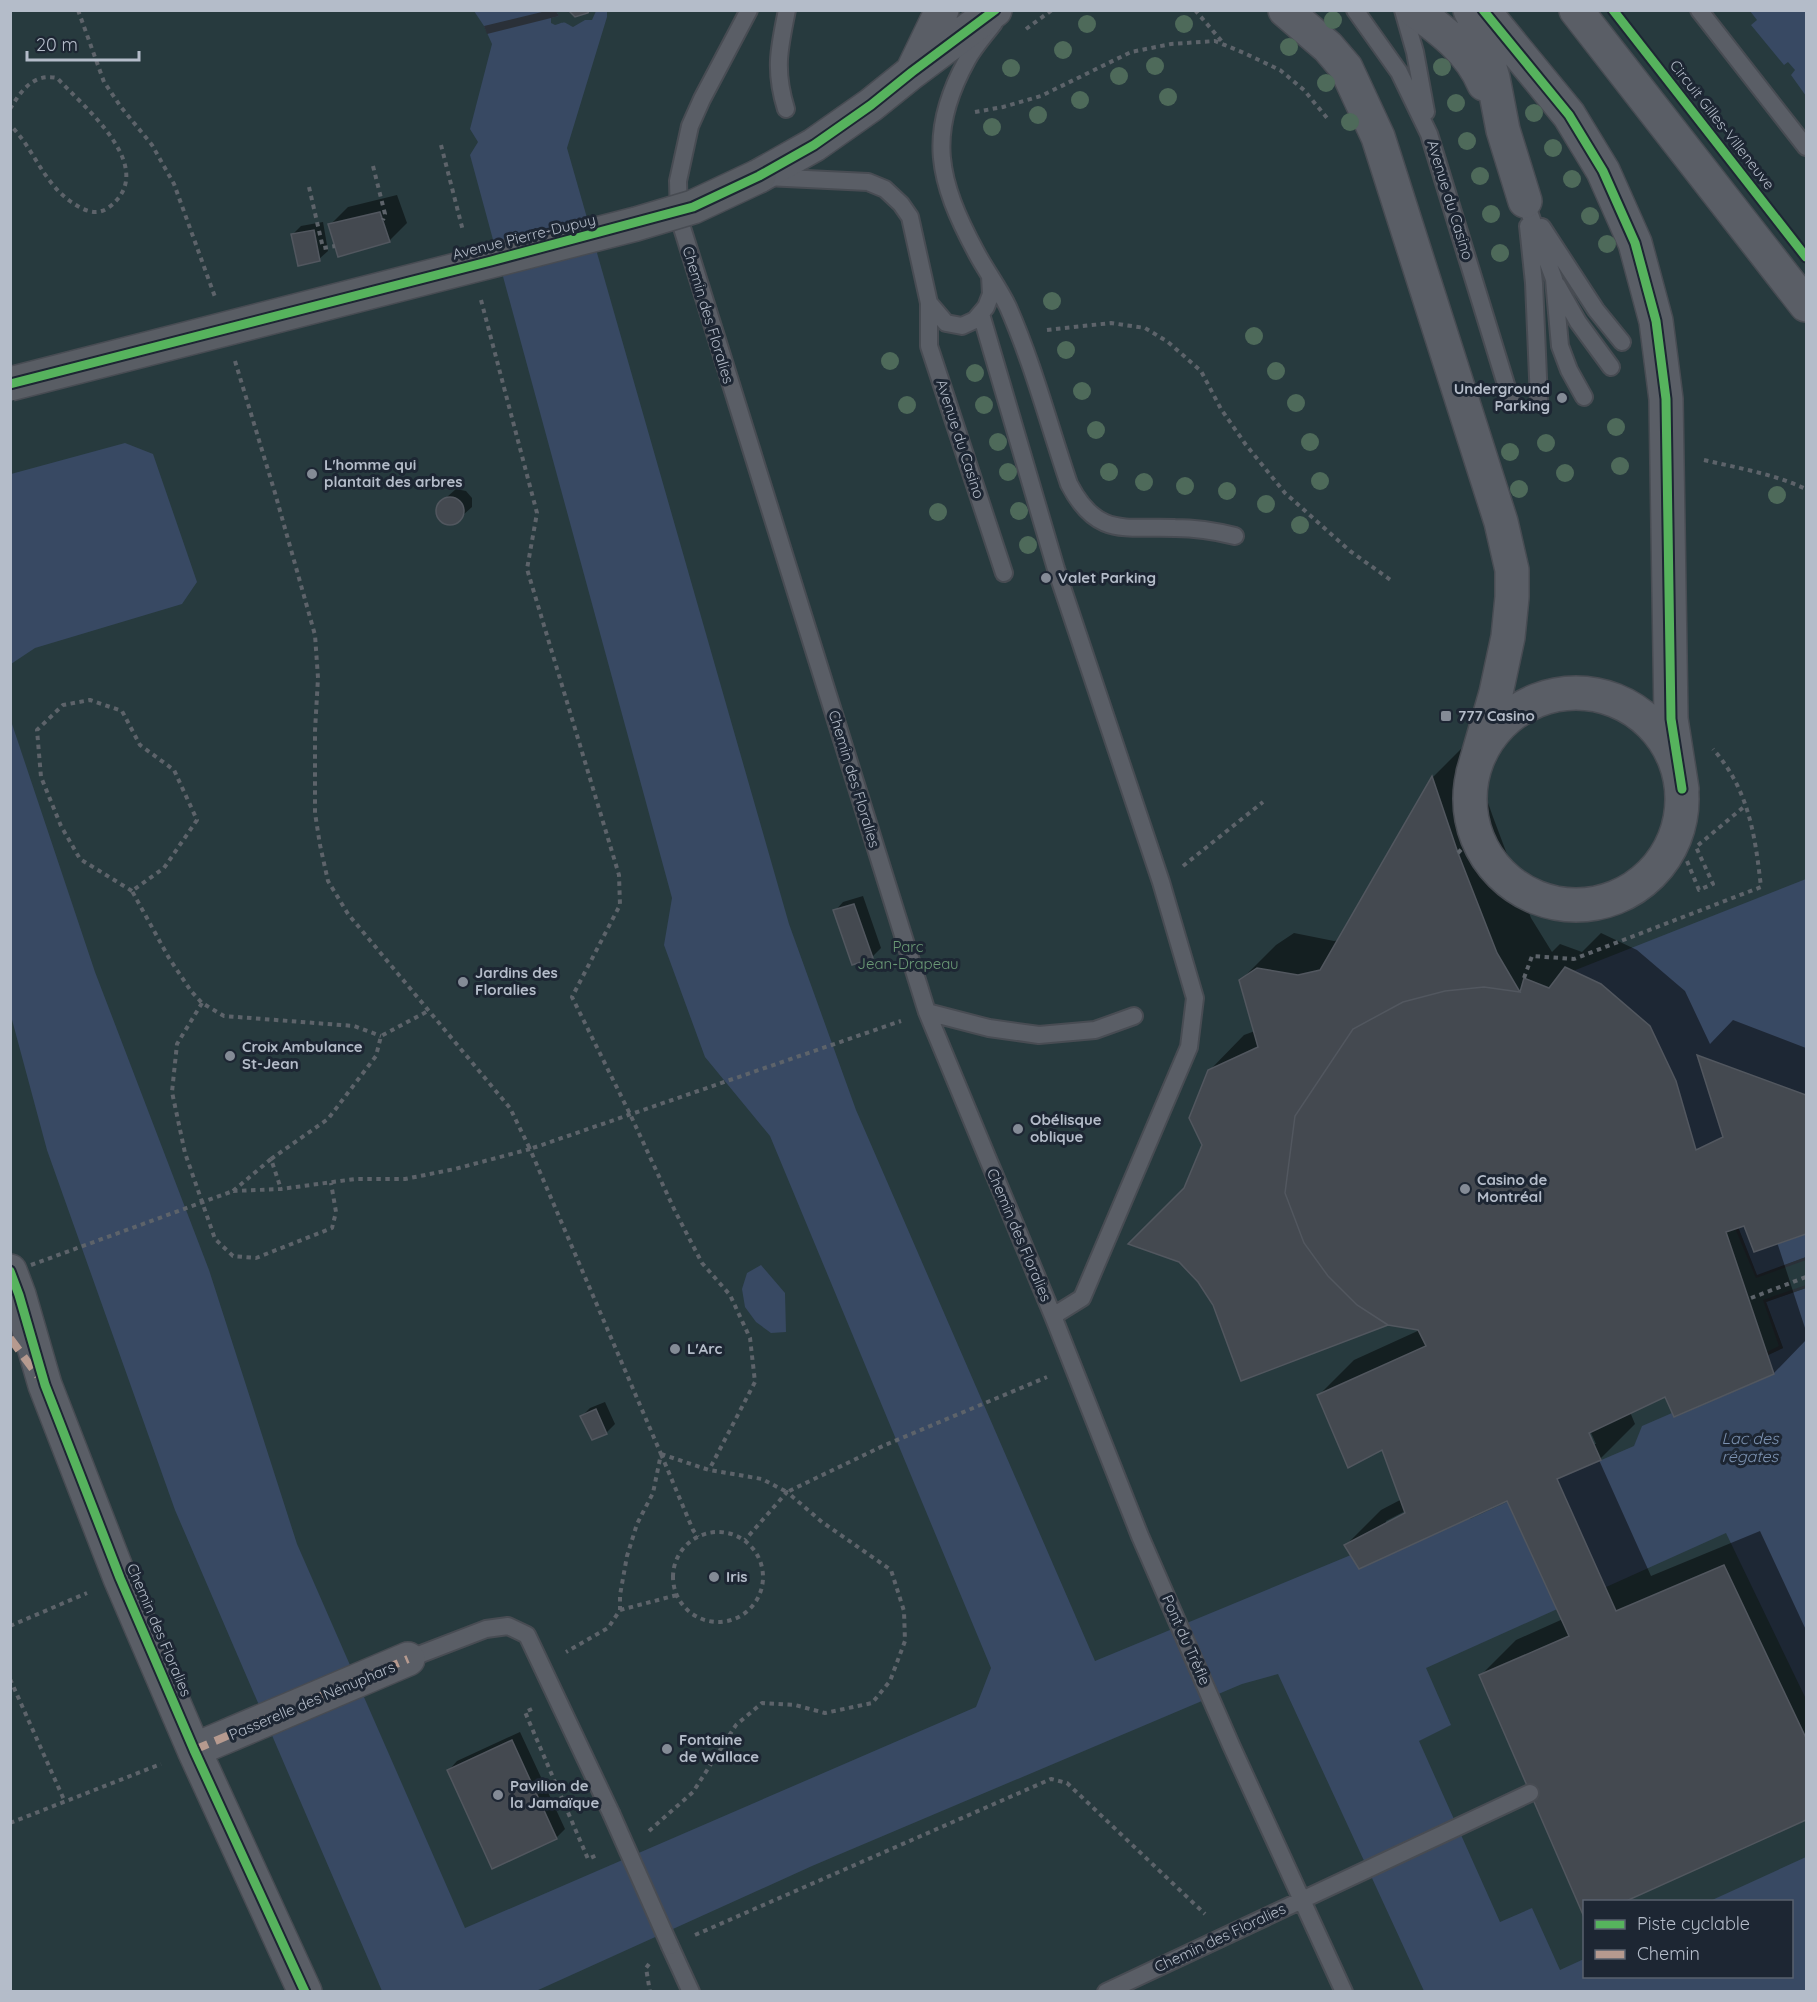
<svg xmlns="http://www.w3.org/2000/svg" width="1817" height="2002" font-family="Quicksand,sans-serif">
  <rect width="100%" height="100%" fill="#2a3038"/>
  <path fill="#273a3e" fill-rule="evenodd" d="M11 11H1806V1991H11ZM1584 1902H1792V1976H1584Z"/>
  <path fill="#384963" d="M474 11H556L559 16 551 18V23L555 25C567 21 563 22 573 27L585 20H592L596 11H607V17L567 148 789 924 856 1110 1095 1661 1462 1509 1470 1519 1557 1479 1634 1446 1642 1426 1672 1413 1675 1417 1774 1374 1768 1355 1783 1348 1766 1302 1806 1288V1699L1726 1533 1426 1668 1451 1725 1419 1741 1500 1922 1532 1908 1560 1970 1584 1959V1976H1792V1902L1710 1901 1806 1857V1991H1424L1278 1674 1242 1684 812 1866 536 1991H382L175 1510 47 1150 11 1016 10 718 95 972 209 1270 297 1544 465 1928 976 1707 991 1668 770 1136 705 1057 664 945 672 898 470 155 478 142 470 129 492 44 484 26Z
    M1750 11H1806V96L1791 75 1795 70 1788 62 1784 65 1751 25 1757 20Z
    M125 443 153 454 197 582 182 604 35 648 11 664V474Z
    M1806 879V1096L1697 1055 1723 1137 1696 1150 1676 1081 1650 1026 1601 984 1573 971Z
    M1744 1226 1754 1252 1806 1234V1257L1757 1276 1738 1227Z
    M761 1265 785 1293 786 1332 771 1333 756 1322 745 1307 742 1289 747 1273Z"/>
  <path fill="#2a3038" d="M546 11H556L559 16 487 34 484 26Z
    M1738 1227 1757 1275 1806 1257V1260L1756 1278 1735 1228Z
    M1806 1285V1288L1766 1302 1783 1348 1768 1355 1767 1352 1779 1346 1763 1300Z"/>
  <path fill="#0007" fill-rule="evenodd" d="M397 195 407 223 389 241 330 225 348 207Z
    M323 222 328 251 319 259 292 235 301 226Z
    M456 489 466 491 472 498V507L453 524 443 522 437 514 438 505Z
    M1467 743 1493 817 1531 918 1552 952 1560 944 1582 952 1601 933 1637 950 1685 991 1710 1044 1733 1020 1806 1048V1232L1777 1242 1806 1331V1340L1774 1373 1665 1395 1630 1412 1635 1424 1599 1460 1651 1576 1760 1531 1806 1630V1818L1620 1902H1584V1914L1481 1675 1516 1640 1563 1619 1508 1499 1346 1545 1381 1510 1402 1499 1383 1447 1319 1395 1354 1360 1422 1329 1185 1189 1204 1145 1209 1071 1244 1035 1255 1031 1241 980 1276 945 1294 933 1334 941 1339 940 1433 777ZM1588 1426 1596 1444H1592L1585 1427ZM1411 1508 1412 1511 1386 1524V1521Z
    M863 896 881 948 872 957 835 911 843 902Z
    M605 1402 615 1424 606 1433 582 1416 590 1408Z
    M520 1732 565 1829 556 1838 449 1770 457 1761Z"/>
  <path fill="#444950" stroke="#52575f" stroke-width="1.5" d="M568 10H589L588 13 575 17Z
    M380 212 390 242 338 257 328 224Z
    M314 230 320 261 298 266 291 234Z
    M436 511a14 14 0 1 1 28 0a14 14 0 1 1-28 0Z
    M1432 776 1458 853 1497 953 1520 992 1484 987 1445 991 1403 1002 1353 1029 1295 1116 1285 1193 1304 1243 1328 1276 1357 1305 1388 1325 1241 1381 1213 1305 1198 1282 1179 1262 1128 1244 1184 1188 1202 1145 1189 1118 1208 1070 1258 1047 1239 980 1257 968 1298 975 1320 970Z
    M854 904 873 958 852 965 833 910Z
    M1565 967 1601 984 1650 1026 1676 1081 1696 1150 1723 1137 1697 1055 1806 1095V1234L1754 1252 1744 1226 1726 1232 1774 1374 1674 1417 1665 1397 1589 1433 1601 1460 1557 1479 1616 1611 1724 1565 1806 1738V1820L1624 1902H1584V1917L1479 1675 1569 1636 1507 1501 1359 1569 1344 1545 1405 1513 1382 1450 1348 1468 1317 1395 1426 1346 1418 1330 1388 1325 1357 1305 1328 1276 1304 1243 1285 1193 1295 1116 1353 1029 1403 1002 1445 991 1484 987 1520 992 1524 978 1549 988Z
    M596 1409 607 1434 592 1440 580 1416Z
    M512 1740 557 1839 492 1869 447 1770Z"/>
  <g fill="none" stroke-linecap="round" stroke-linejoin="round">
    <g stroke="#484c53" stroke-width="20">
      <path id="lane" d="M749 10 702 99 690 126 678 181 679 218 689 250 927 1012 1053 1316 1140 1536 1231 1745 1344 1992
        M1355 10 1399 72 1429 134 1512 404
        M1403 10 1415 52 1426 112
        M1699 10 1806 147
        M994 23C985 35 974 47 967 60 926 134 938 181 976 252 986 271 999 288 1008 307 1033 364 1049 425 1069 484 1097 538 1124 526 1175 528 1196 528 1215 531 1235 536
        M786 109C774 70 779 49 787 10
        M766 177 868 182 885 189 901 204 910 217 929 303 946 323 962 326 975 320 986 307 991 294 990 276
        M1525 201 1554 279 1560 346 1569 370 1584 397
        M1528 226 1534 283 1539 401
        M1542 227 1596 310 1622 342
        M1557 285 1578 322 1611 367
        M929 303V346L1004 573
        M981 314 1056 569 1161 882 1195 998 1189 1047 1082 1298 1053 1316
        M927 1012 989 1028 1039 1035 1095 1030 1134 1016
        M408 1659 486 1629 508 1626 527 1635 611 1813
        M670 1946 691 1992
        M1106 1992 1530 1793"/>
    </g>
    <g stroke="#484c53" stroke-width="36">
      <path id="street" d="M1285 10 1328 47 1346 68 1378 137 1501 522 1512 570V597L1508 637 1496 693 1473 773
        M1414 10C1442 30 1470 51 1484 84
        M1470 10 1478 26 1493 78 1503 130 1525 201
        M1483 10 1569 115 1603 171 1635 243 1656 321 1666 399 1671 719 1682 789
        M1576 10 1806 305
        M914 68 942 10
        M759 176 814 145 871 105 912 72 995 10
        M1470 799a106 106 0 1 1 212 0a106 106 0 1 1-212 0Z
        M10 1271 19 1295 45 1385 120 1578 194 1750 305 1992
        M194 1750 408 1659"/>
    </g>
    <path stroke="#5d636a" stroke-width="4" stroke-dasharray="4.5 4.5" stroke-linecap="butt" d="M78 10 104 82 121 107 152 145 174 184 215 297
      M1195 10 1225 45
      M1026 29 1052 10
      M10 109C21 91 33 73 57 78 85 108 161 169 108 208 95 217 81 209 70 201 42 181 33 147 10 125
      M975 112 1003 107 1041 96 1131 52 1171 44 1215 41 1244 53 1280 70 1304 90 1327 118
      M441 145 463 231
      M373 166 385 214 383 220
      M309 187 323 248 335 246
      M481 300 537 513 527 569 619 875 620 905 572 997 630 1114 675 1211 702 1263 730 1295 750 1338 755 1382 709 1470
      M1047 330 1111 323 1145 328 1168 342 1201 371 1221 409 1246 445 1285 493 1350 551 1392 581
      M235 361 275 493 315 635 318 678 315 731V813L320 845 328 881 348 914 510 1108 530 1149 901 1021
      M1704 460C1738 468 1774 474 1806 489
      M1458 853 1476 834
      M1687 861 1699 890 1713 884 1696 847 1746 805
      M1183 866 1263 802
      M132 891 80 859 61 826 41 777 37 730 63 705 90 700 122 711 140 745 174 770 197 820 164 868 132 891 169 958 191 991 202 1003 224 1016 354 1026 381 1036
      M1524 978 1532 956 1574 959 1761 887C1755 835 1749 790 1713 749
      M202 1003 177 1044 172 1092 185 1153 215 1239 233 1256 256 1258 332 1228 336 1212 331 1183
      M271 1159 328 1119 376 1056 381 1036 428 1011
      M233 1191 281 1189 355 1179H405L455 1169 530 1149 661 1454 653 1493 637 1524 627 1556 620 1595V1610L608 1628 566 1652
      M233 1191 271 1159 281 1189
      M1751 1298 1806 1277
      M661 1454 709 1470 762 1479 787 1492 885 1445 1047 1377
      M661 1454 693 1530 698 1537
      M673 1577a45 45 0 1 1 90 0a45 45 0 1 1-90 0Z
      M620 1610 677 1595
      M10 1626 87 1593
      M10 1679 65 1802
      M532 1709 525 1712 588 1859 599 1854
      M10 1823 161 1764
      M649 1831 693 1792 736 1725 762 1703 795 1705 825 1713 872 1703 890 1681 905 1641 904 1611 891 1570 822 1522 787 1492 745 1540
      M695 1935 1051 1779 1067 1783 1205 1914
      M649 1964 646 1968 650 1992"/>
    <use href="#lane" stroke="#5a5e66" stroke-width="16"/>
    <use href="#street" stroke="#5a5e66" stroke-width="33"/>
    <g stroke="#484c53" stroke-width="20" stroke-linecap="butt">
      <path id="lane-bridge" d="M611 1813 670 1946"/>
    </g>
    <g stroke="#484c53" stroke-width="36" stroke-linecap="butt">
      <path id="secondary-bridge" d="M10 384 636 224 693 207 759 176"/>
    </g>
    <path stroke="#5d636a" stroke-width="4" stroke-dasharray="4.5 4.5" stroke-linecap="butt" d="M31 1265 233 1191"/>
    <use href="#lane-bridge" stroke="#5a5e66" stroke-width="16"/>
    <use href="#secondary-bridge" stroke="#595d64" stroke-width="33"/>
    <path stroke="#b69a8f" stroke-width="8" stroke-dasharray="15 8" stroke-linecap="butt" d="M10 1338 38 1376
      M194 1750 408 1659"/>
    <g stroke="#1d2633" stroke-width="13">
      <path id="cycleway" d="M1483 10 1569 115 1603 171 1635 243 1656 321 1666 399 1671 719 1682 789
        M1613 10 1806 257
        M10 384 491 261 693 207 759 176 814 145 871 105 912 72 995 10
        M10 1271 19 1295 45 1385 120 1578 194 1750 305 1992"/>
    </g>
    <use href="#cycleway" stroke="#56b35d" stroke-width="9"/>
  </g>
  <g fill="#4e6a5a">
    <circle cx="1333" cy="20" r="9"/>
    <circle cx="1087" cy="24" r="9"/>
    <circle cx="1184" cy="24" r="9"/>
    <circle cx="1289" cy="47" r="9"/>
    <circle cx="1063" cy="50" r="9"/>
    <circle cx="1155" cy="66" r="9"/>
    <circle cx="1442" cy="67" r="9"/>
    <circle cx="1011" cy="68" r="9"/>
    <circle cx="1119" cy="76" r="9"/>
    <circle cx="1326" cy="83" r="9"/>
    <circle cx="1168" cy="97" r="9"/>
    <circle cx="1080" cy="100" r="9"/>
    <circle cx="1456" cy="103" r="9"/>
    <circle cx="1534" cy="113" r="9"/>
    <circle cx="1038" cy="115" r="9"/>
    <circle cx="1350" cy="122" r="9"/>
    <circle cx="992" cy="127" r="9"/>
    <circle cx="1467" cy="141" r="9"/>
    <circle cx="1553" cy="148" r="9"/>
    <circle cx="1480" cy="176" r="9"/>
    <circle cx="1572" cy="179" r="9"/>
    <circle cx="1491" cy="214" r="9"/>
    <circle cx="1590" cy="216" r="9"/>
    <circle cx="1607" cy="244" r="9"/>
    <circle cx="1500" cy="253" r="9"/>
    <circle cx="1052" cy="301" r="9"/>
    <circle cx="1254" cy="336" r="9"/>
    <circle cx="1066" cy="350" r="9"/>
    <circle cx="890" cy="361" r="9"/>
    <circle cx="1276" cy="371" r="9"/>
    <circle cx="975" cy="373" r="9"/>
    <circle cx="1082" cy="391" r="9"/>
    <circle cx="1296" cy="403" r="9"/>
    <circle cx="907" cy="405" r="9"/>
    <circle cx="984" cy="405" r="9"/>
    <circle cx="1616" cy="427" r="9"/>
    <circle cx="1096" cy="430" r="9"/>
    <circle cx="998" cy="442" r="9"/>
    <circle cx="1310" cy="442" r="9"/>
    <circle cx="1546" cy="443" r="9"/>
    <circle cx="1510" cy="452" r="9"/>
    <circle cx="1620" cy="466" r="9"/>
    <circle cx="1008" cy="472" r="9"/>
    <circle cx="1109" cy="472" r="9"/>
    <circle cx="1565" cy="473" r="9"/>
    <circle cx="1320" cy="481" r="9"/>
    <circle cx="1144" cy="482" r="9"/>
    <circle cx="1185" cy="486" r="9"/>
    <circle cx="1519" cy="489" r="9"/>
    <circle cx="1227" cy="491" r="9"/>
    <circle cx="1777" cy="495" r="9"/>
    <circle cx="1266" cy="504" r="9"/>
    <circle cx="1019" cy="511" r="9"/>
    <circle cx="938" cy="512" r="9"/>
    <circle cx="1300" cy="525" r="9"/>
    <circle cx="1028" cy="545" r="9"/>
  </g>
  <g fill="#848b96" stroke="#1d2633" stroke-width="2">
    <circle cx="1562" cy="398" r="6"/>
    <circle cx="312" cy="474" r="6"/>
    <circle cx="1046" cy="578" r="6"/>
    <rect x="1440" y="710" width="12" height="12" rx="3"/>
    <circle cx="463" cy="982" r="6"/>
    <circle cx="230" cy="1056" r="6"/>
    <circle cx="1018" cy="1129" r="6"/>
    <circle cx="1465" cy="1189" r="6"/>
    <circle cx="675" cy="1349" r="6"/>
    <circle cx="714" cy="1577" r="6"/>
    <circle cx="667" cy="1749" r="6"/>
    <circle cx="498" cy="1795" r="6"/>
  </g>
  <g text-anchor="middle" stroke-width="6" stroke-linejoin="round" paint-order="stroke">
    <g font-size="15" fill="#b4bcc9" stroke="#1d2633">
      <text transform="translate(1722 125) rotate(52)" y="5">Circuit Gilles-Villeneuve</text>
      <text transform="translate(1450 200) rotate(73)" y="5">Avenue du Casino</text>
      <text transform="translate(524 237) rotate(-14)" y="5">Avenue Pierre-Dupuy</text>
      <text transform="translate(708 315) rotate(73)" y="5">Chemin des Floralies</text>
      <text transform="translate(960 439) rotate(72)" y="5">Avenue du Casino</text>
      <text transform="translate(854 779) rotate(73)" y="5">Chemin des Floralies</text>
      <text transform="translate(1019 1235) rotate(67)" y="5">Chemin des Floralies</text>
      <text transform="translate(159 1630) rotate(67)" y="5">Chemin des Floralies</text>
      <text transform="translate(1186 1640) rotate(66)" y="5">Pont du Trèfle</text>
      <text transform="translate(312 1701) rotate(-23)" y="5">Passerelle des Nénuphars</text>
      <text transform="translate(1220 1938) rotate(-25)" y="5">Chemin des Floralies</text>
    </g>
    <g font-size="15" font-weight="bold" fill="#b4bcc9" stroke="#1d2633" text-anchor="start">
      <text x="1550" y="394" text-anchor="end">Underground<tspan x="1550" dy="17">Parking</tspan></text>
      <text x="324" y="470">L'homme qui<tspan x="324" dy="17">plantait des arbres</tspan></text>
      <text x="1058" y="583">Valet Parking</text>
      <text x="1458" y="721">777 Casino</text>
      <text x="475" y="978">Jardins des<tspan x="475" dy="17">Floralies</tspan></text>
      <text x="242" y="1052">Croix Ambulance<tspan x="242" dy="17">St-Jean</tspan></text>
      <text x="1030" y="1125">Obélisque<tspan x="1030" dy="17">oblique</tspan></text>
      <text x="1477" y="1185">Casino de<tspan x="1477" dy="17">Montréal</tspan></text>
      <text x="687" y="1354">L'Arc</text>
      <text x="726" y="1582">Iris</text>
      <text x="679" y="1745">Fontaine<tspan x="679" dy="17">de Wallace</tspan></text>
      <text x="510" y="1791">Pavilion de<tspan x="510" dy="17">la Jamaïque</tspan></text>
    </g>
    <g font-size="15" fill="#6b9a76" stroke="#1d2633">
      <text x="908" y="952">Parc<tspan x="908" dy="17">Jean-Drapeau</tspan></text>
    </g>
    <g font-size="16" font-style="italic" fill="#7c92b1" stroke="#1d2633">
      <text x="1750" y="1444">Lac des<tspan x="1750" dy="18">régates</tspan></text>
    </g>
  </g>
  <rect width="1817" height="2002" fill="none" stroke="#b4bcc9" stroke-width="24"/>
  <rect x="1583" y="1900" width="210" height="78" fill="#1d2633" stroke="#59626f" stroke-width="1.5"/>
  <rect x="1595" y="1920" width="30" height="9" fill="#56b35d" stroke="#59626f" stroke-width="1.5"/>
  <text x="1637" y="1930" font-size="18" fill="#b4bcc9">Piste cyclable</text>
  <rect x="1595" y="1950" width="30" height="9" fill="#b69a8f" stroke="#59626f" stroke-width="1.5"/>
  <text x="1637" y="1960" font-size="18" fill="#b4bcc9">Chemin</text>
  <path d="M27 51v9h112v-9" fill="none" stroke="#b4bcc9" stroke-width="3"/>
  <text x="36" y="51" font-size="18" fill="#b4bcc9" stroke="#1d2633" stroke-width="4.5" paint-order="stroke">20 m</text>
</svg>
